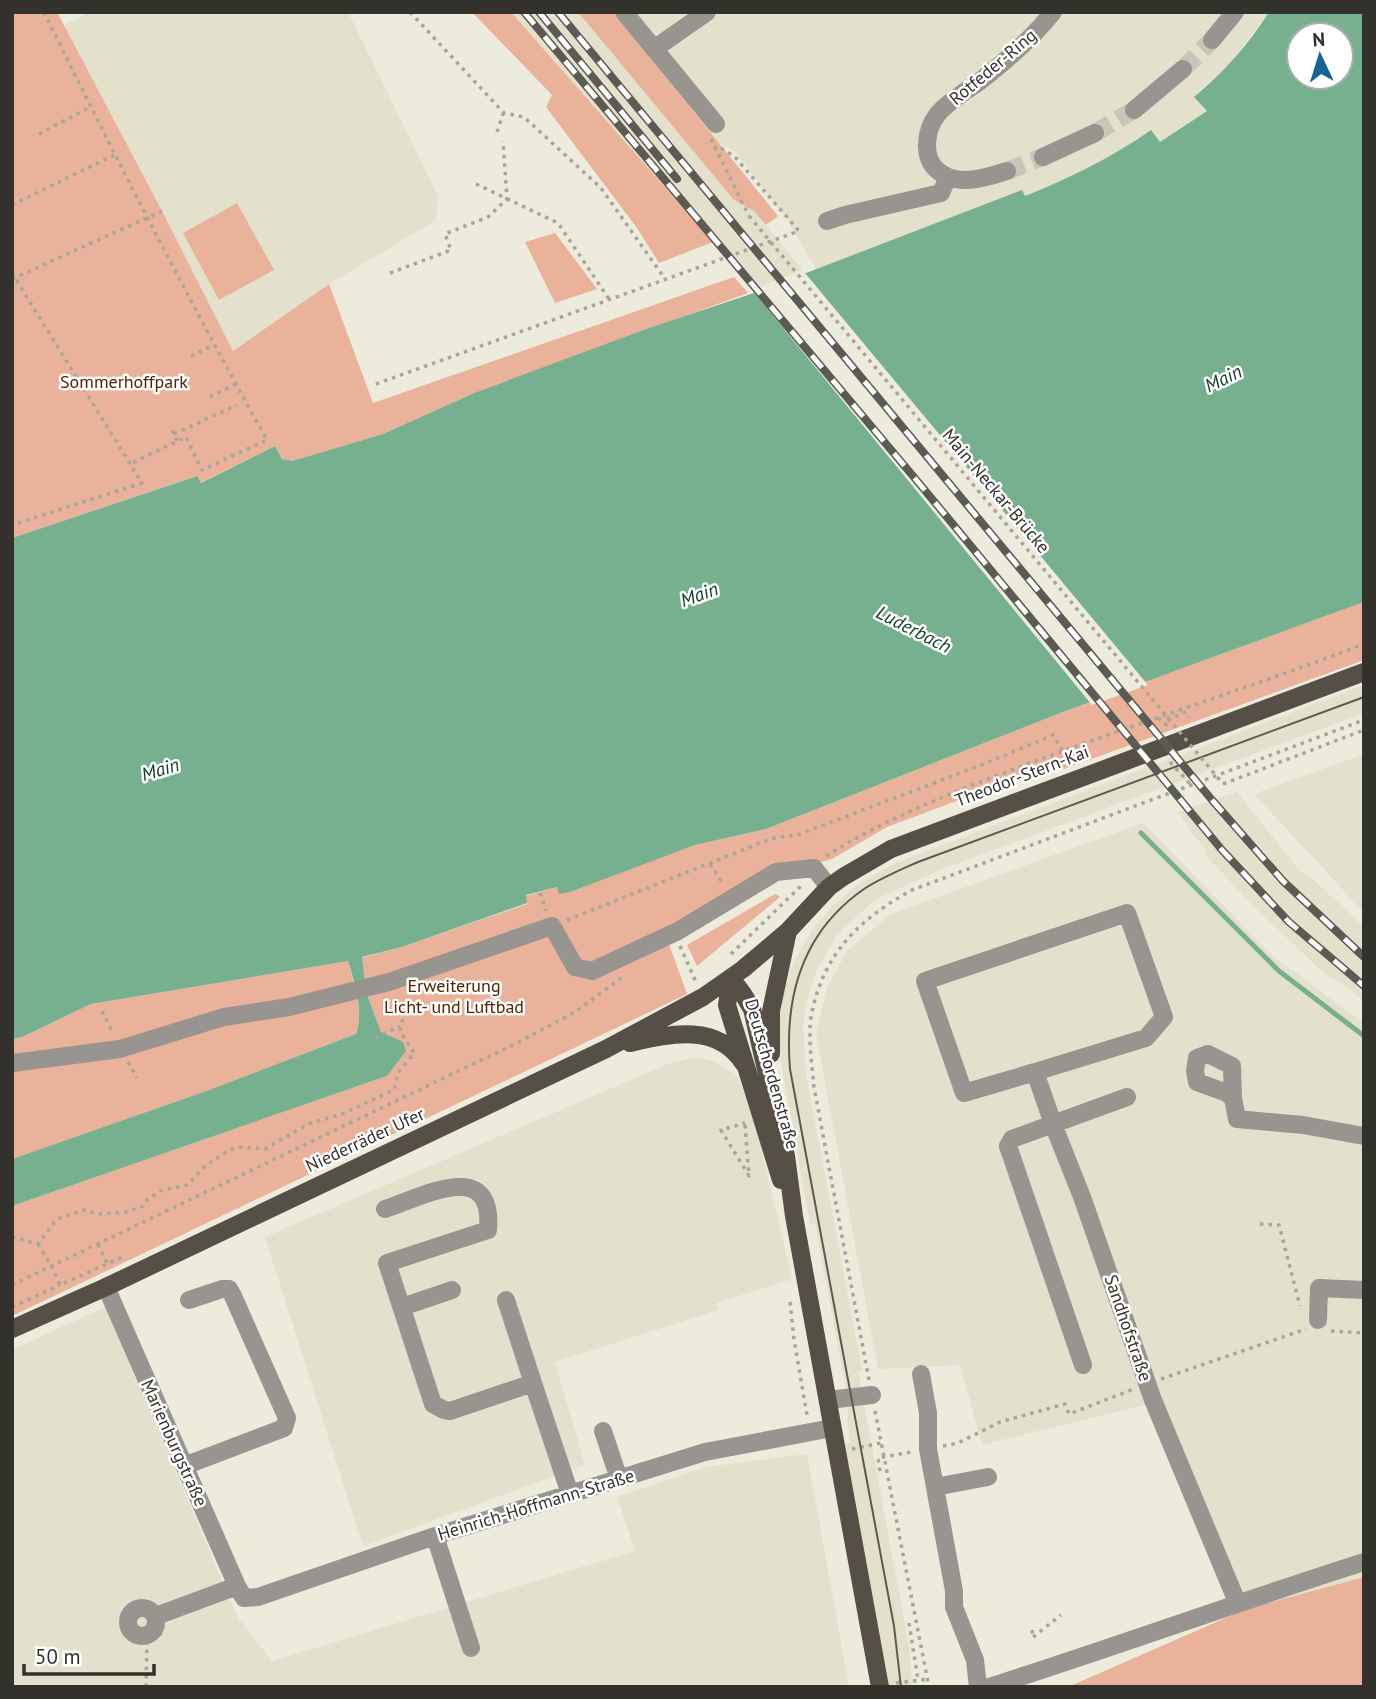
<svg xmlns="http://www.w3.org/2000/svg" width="1376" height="1699" font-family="'PT Sans',sans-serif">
  <rect width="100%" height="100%" fill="#ecebdc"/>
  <path fill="#e3e0cb" d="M90 12H348L438 195 436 220 329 284 233 351 162 211 63 26Z
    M511 12H578L734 200 754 211 805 273 758 297 713 242Z
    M613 12H1269L1232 61 1194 96 1207 111 1160 142 1150 130 1118 152 1069 179 1024 196 1021 190 816 269 785 216 735 152 717 141Z
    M1364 685V713L942 869 889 893 875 900 843 929 835 938 816 971 806 1004 803 1025 806 1074 862 1370 858 1371 910 1652 912 1687H889L886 1682 841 1445 850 1443 847 1418 849 1405 815 1224H810L779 1051 781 1000 793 963 814 927 836 903 861 882 895 863Z
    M1364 754V912L1254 794Z
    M1237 792 1300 871 1310 877 1364 927V1001L1341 983 1327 976 1248 900 1206 855 1205 848 1192 833 1178 812Z
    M1143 823 1275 958 1364 1023V1577L1246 1609 1159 1401 982 1445 960 1365 878 1369 816 1033 827 988 847 951 891 914Z
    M696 1057 716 1062 737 1077 751 1106 792 1279 716 1303 718 1310 555 1362 585 1465 363 1546 265 1237 668 1064Z
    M105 1307 238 1618 272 1661 635 1551 617 1497 706 1467 807 1454 849 1687H12V1350Z"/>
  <path fill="#eab29a" d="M12 12H57L162 211 233 351 329 284 373 403 734 277 748 293 474 393 383 434 292 461 282 459 275 446 200 483 196 476 12 538Z
    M472 12H511L713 242 659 263 637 228 546 107 552 95Z
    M578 12H613L778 216 766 225 754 211 734 200Z
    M237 203 274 270 219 300 183 233Z
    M555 233 597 289 555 303 525 242Z
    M1364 602V660L1064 769 1055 764 887 827 832 859 794 869 669 944 687 994 12 1316V1206L387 1076 402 1042 381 1032 366 992 361 958 402 947 527 904 525 896 557 887 560 894 695 845 766 829 1063 712Z
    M775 894 780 897 697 966 687 945Z
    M348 961C354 985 364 1009 356 1034L209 1090 12 1159V1039L22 1037 91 1004Z
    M1364 1577V1687H1068L1246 1609Z"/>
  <path fill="#76b08e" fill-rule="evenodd" d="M1269 12H1364V602L1063 712 766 829 695 845 570 892 559 894 557 887 526 895 527 903 402 947 362 957 366 992 381 1032 403 1042 406 1051 387 1076 12 1206V1159L209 1090 356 1034C364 1010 355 984 348 961L91 1004 22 1037 12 1039V538L197 476 201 483 275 446 282 459 292 461 383 434 474 393 649 328 754 293 1022 190 1025 196C1070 178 1111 158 1151 130L1160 142 1207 111 1194 97C1223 73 1249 44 1269 12ZM1299 35H1341V77H1299Z"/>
  <path fill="#ecebdc" d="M803 270 805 273 1148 685 1092 705 752 290Z"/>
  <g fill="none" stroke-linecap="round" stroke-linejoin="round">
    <path stroke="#76b08e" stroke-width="5" d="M1141 833 1279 971 1364 1036"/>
    <path stroke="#c7c6b9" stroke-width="18" stroke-dasharray="18 9" stroke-linecap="butt" d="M1183 69 1212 40
      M1095 133 1134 110
      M1007 171 1043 157"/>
    <path stroke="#a7a69a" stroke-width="3.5" stroke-dasharray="3.5 5" stroke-linecap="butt" d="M44 12C115 157 188 299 267 440L202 470 186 437 130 464
      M410 12 504 113 524 117 601 188 665 279
      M497 132 503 114
      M39 134 90 107
      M711 139 749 216
      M476 184 558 223 609 299
      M12 205 114 155
      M12 273 142 483 12 525
      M390 273 451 250 445 234 488 217 507 199 503 141
      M12 279 162 211
      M191 356 214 345
      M376 384 799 231 734 156 716 145
      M210 397 236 384
      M172 430 177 441
      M174 434 237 405
      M1158 718 1170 728
      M1167 719 1187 712 1189 717
      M1170 762 1191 785
      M1223 784 1364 730
      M826 856C890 816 963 788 1033 762 1143 721 1255 686 1364 644
      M710 864 724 885
      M540 893 546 911
      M567 920 770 839 800 834 984 764 1053 735 1062 750
      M680 946 696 982
      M731 954 801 886
      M102 1011 113 1033
      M375 1038 400 1026
      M128 1062 137 1078
      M745 1125 749 1176 721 1130 745 1123
      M1260 1224 1279 1225 1300 1306
      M12 1237 38 1244 57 1219 83 1210 98 1214 127 1212 143 1206 148 1199 160 1191 187 1185 205 1166 229 1150 242 1147 265 1149 308 1124 342 1114 394 1090 398 1073 414 1053 400 1031 404 1013 395 998
      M38 1244 52 1267 60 1285 120 1258 122 1263
      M98 1244 107 1263
      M12 1285 515 1044 575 1012 624 976
      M790 1302 794 1339 807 1415
      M12 1307 60 1285
      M1331 1331 1364 1333
      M1161 1379 1306 1329
      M869 1380 814 1087C812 1064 808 1040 811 1017 822 955 859 919 912 890L1364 720
      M875 1411 929 1687
      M943 1446 958 1443 1000 1422 1065 1404 1069 1414 1134 1389
      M852 1449 881 1443
      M880 1471 878 1458 911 1452
      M909 1623 918 1680
      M1032 1630 1033 1637
      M1033 1637 1061 1615
      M896 1683 928 1679
      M146 1687 147 1640 163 1633"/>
    <path stroke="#98948f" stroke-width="18" d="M624 12 716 124
      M1212 40 1235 12
      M654 49 707 12
      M1134 110 1183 69
      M1043 157 1095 133
      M1007 171C985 178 955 188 936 169 922 156 926 129 937 115 946 103 967 90 979 82 1006 61 1032 39 1053 12
      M827 221 845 215 941 193 948 177
      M13 1063 120 1049 224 1017 289 1007 389 982 552 926 575 967 592 971 678 931 776 872 814 868 829 887
      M1035 1072 1146 1038 1164 1017 1127 913 925 981 964 1093 1035 1072 1053 1124 1012 1139 1008 1146 1083 1365
      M1127 1097 1053 1124 1082 1197 1153 1400 1237 1602
      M1233 1098 1227 1093 1197 1082 1195 1071 1197 1058 1208 1054 1232 1066 1233 1098 1237 1119 1303 1125 1364 1136
      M385 1209C424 1196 494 1157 488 1230L387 1263 433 1404 444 1410 450 1411 533 1383 570 1494
      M106 1287 237 1586 244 1598 258 1597 435 1536 705 1452 832 1428
      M506 1300 533 1383
      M402 1307 452 1290
      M1318 1320 1319 1288 1364 1290
      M921 1374 928 1413V1449L954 1591V1607L975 1660 978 1687
      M828 1400 872 1395
      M603 1431 619 1479
      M184 1466 284 1428 287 1418 233 1296 229 1289H222L189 1300
      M935 1487 988 1477
      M435 1536 471 1648
      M128 1622a14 14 0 1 1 28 0a14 14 0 1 1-28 0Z
      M156 1616 237 1586
      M989 1687C1115 1647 1238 1602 1364 1562"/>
    <path stroke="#564f46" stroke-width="18" d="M731 978 743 994 752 1009 786 1156 794 1216 880 1687
      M731 978 727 1005 781 1180
      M630 1043C669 1034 718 1022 744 1064
      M771 1054V1011L788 931
      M12 1329 106 1287 606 1049 703 997 743 969 788 931 829 887 843 877 891 849 1364 672"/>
    <path stroke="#5b5a53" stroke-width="2" d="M901 1687 894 1626 790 1069C784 997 802 932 864 889 881 878 900 870 918 862L1364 697"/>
    <g stroke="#5b5a53" stroke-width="8">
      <path id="rail" d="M524 12 918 482 1222 850 1289 922 1364 986
        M539 12 677 179
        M558 12 1212 800 1283 881 1364 957"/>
    </g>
    <use href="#rail" stroke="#fff" stroke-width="5" stroke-dasharray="16" stroke-linecap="butt"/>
    <path stroke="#a7a69a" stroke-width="3.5" stroke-dasharray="3.5 5" stroke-linecap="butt" d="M749 216 1223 784"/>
  </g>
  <g text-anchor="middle" stroke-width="5" stroke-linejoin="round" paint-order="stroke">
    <g font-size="18" fill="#32312c" stroke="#fff">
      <text transform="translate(993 67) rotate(-40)" y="6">Rotfeder-Ring</text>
      <text transform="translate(996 491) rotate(50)" y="6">Main-Neckar-Brücke</text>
      <text transform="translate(1022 776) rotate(-21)" y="6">Theodor-Stern-Kai</text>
      <text transform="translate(772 1074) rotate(74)" y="6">Deutschordenstraße</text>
      <text transform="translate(365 1140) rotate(-25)" y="6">Niederräder Ufer</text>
      <text transform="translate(1128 1328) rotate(71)" y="6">Sandhofstraße</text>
      <text transform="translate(174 1443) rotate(66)" y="6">Marienburgstraße</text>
      <text transform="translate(536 1505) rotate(-17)" y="6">Heinrich-Hoffmann-Straße</text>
    </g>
    <g font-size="18" fill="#552004" stroke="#fff">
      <text x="124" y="388">Sommerhoffpark</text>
      <text x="454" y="992">Erweiterung<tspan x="454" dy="21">Licht- und Luftbad</tspan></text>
    </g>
    <g font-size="19" font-style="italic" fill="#0b3b24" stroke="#fff">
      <text transform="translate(1223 378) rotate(-26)" y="7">Main</text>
      <text transform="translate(699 594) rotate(-20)" y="7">Main</text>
      <text transform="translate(914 629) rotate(27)" y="7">Luderbach</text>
      <text transform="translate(160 769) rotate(-17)" y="7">Main</text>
    </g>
  </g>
  <rect width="1376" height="1699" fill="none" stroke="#32312c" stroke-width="28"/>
  <g transform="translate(1320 56) rotate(356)"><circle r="33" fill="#ffffff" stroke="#adadab" stroke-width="2"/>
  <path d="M0-5L12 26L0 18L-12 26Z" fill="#146496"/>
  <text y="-10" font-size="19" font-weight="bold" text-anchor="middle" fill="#32312c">N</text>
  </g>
  <path d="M24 1664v10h130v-10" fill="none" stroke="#32312c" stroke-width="3.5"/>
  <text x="35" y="1664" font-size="21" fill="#32312c" stroke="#ffffff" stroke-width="5" paint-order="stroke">50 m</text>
</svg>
